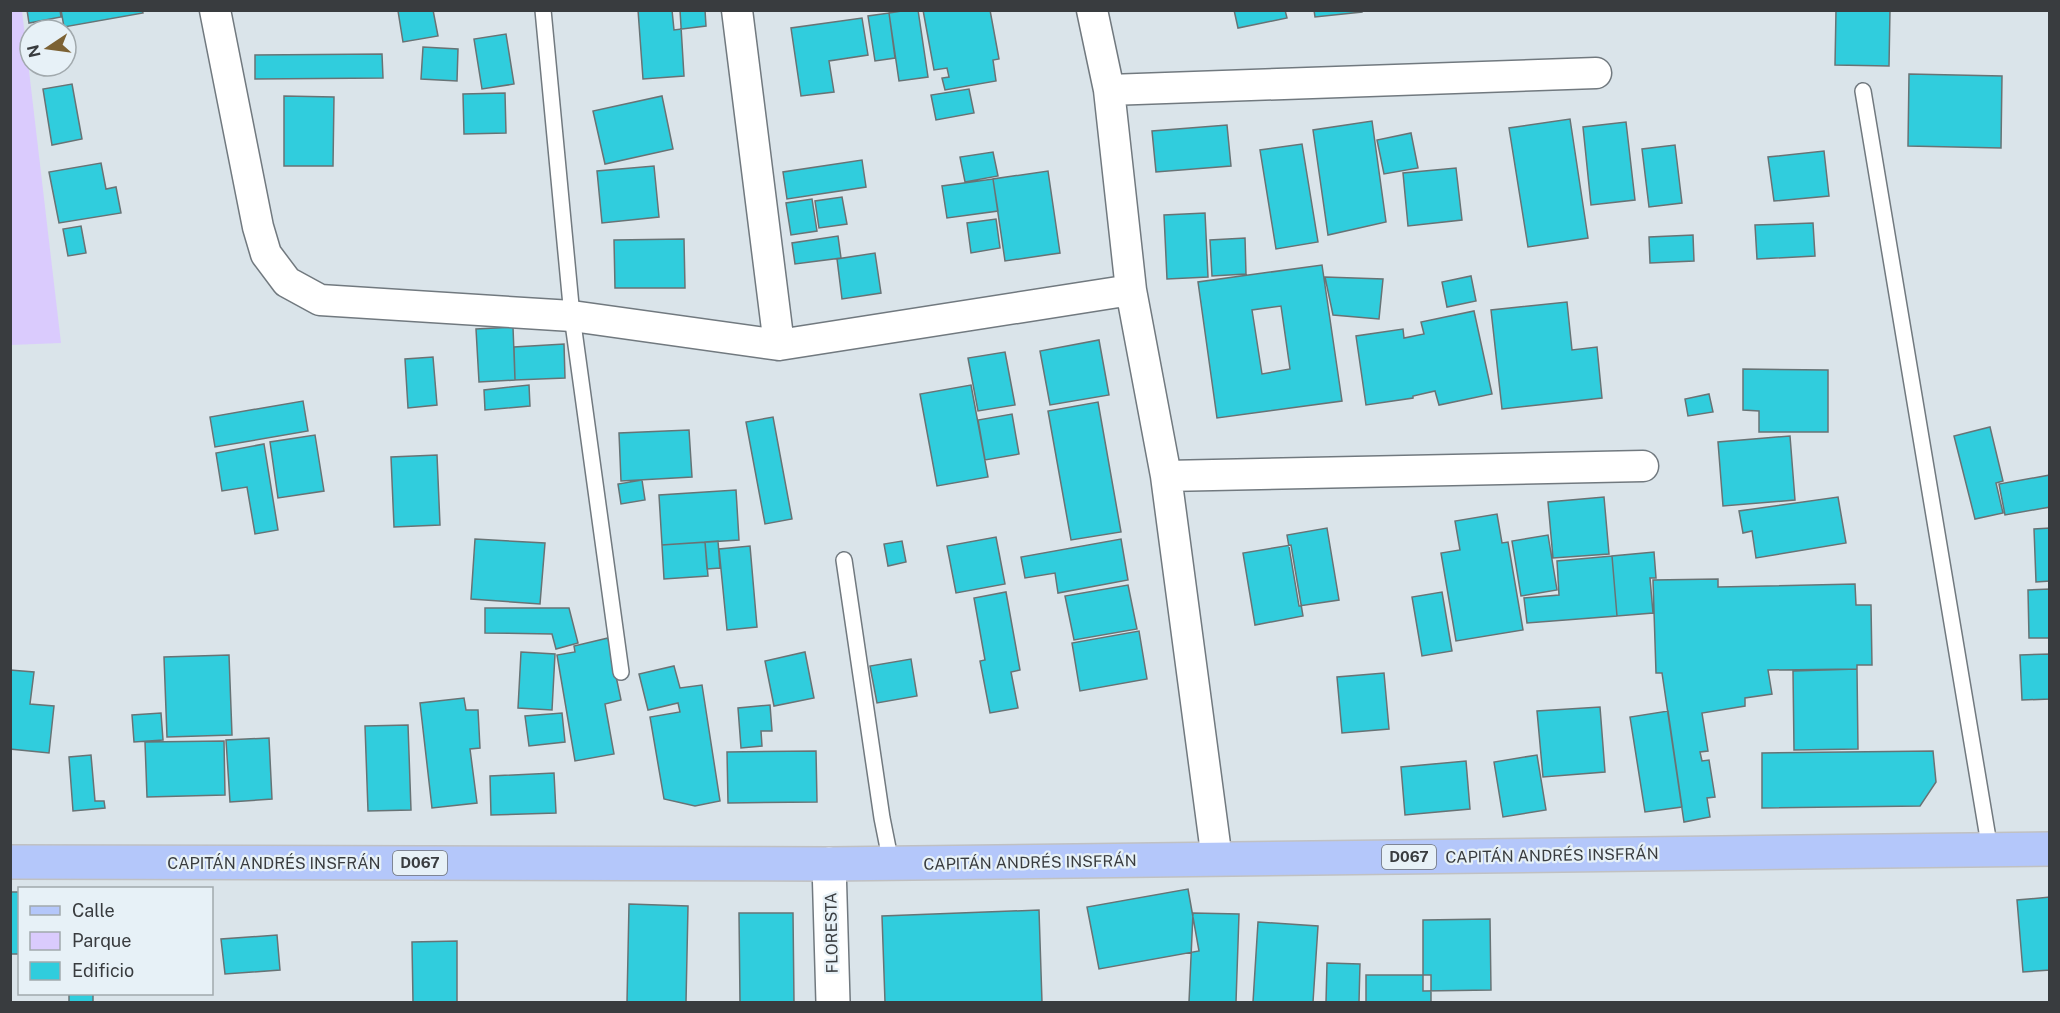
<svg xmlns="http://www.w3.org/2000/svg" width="2060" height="1013" font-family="'Public Sans',sans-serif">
  <rect width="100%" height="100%" fill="#dae4ea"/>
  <path fill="#dacbfd" d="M10 11H22L61 343 11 345Z"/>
  <path fill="#30cddd" stroke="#687375" stroke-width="1.5" fill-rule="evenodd" d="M27 10H60L61 17 29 23Z
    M61 10H142L143 13 64 27Z
    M433 10 438 36 403 42 398 11Z
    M638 10H680L684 76 643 79Z
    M672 10H705L706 26 674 30Z
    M908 10H918L928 77 899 81 889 13Z
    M923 10H990L999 59 993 60 996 81 945 90 942 78 949 77 947 68 934 70Z
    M1234 10H1285L1287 18 1238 28Z
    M1314 10H1362V12L1315 17Z
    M1836 10H1890L1889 66 1835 65Z
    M889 13 895 58 875 61 868 16Z
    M862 18 868 55 829 61 834 92 801 96 791 28Z
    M506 34 514 84 482 89 474 39Z
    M423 47 458 49 457 81 421 79Z
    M382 54 383 78 255 79V55Z
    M1909 74 2002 76 2001 148 1908 146Z
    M72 84 82 139 52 145 43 89Z
    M969 89 974 113 936 120 931 95Z
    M505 93 506 133 464 134 463 94Z
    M284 96 334 97 333 166H284Z
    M662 96 673 149 605 164 593 111Z
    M1570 119 1588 238 1528 247 1509 128Z
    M1372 121 1386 222 1328 235 1313 130Z
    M1626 122 1635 200 1591 205 1583 127Z
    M1227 125 1231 166 1156 172 1152 131Z
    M1411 133 1418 168 1384 174 1377 140Z
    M1302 144 1318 242 1276 249 1260 150Z
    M1675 145 1682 203 1649 207 1642 149Z
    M1824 151 1829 196 1774 201 1768 157Z
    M993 152 998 176 965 182 960 157Z
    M862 160 866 187 787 199 783 172Z
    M101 163 106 189 116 187 121 213 59 223 49 172Z
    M654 166 659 217 602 223 597 171Z
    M1456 168 1462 220 1408 226 1403 173Z
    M1048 171 1060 253 1005 261 993 179Z
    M993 179 998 211 947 218 942 186Z
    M842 197 847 224 819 228 815 201Z
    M812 199 817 231 791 235 786 203Z
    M1205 213 1208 277 1167 279 1164 215Z
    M996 219 1000 248 971 253 967 223Z
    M1813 223 1815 256 1757 259 1755 225Z
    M81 226 86 253 68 256 63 229Z
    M1693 235 1694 261 1650 263 1649 237Z
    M838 236 841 258 795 264 792 243Z
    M1245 238 1246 274 1212 276 1210 240Z
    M684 239 685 288H615L614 240Z
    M875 253 881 293 842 299 837 259Z
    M1322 265 1342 401 1217 418 1198 282ZM1281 306 1290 369 1262 374 1252 310Z
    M1471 276 1476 301 1447 307 1442 282Z
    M1325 277 1383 279 1379 319 1333 315Z
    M1567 302 1572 350 1597 347 1602 398 1502 409 1491 310Z
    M1474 311 1492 394 1439 405 1435 391 1413 396V398L1366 405 1356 336 1403 329 1404 338 1424 334 1421 322Z
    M513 327 515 380 479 382 476 329Z
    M1099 340 1109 395 1050 405 1040 351Z
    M564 344 565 378 515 380 514 347Z
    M1005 352 1015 405 978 411 968 358Z
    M433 357 437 405 408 408 405 359Z
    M1743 369 1828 370V432H1759V411L1743 410Z
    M529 385 530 406 485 410 484 390Z
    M971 385 988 477 937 486 920 394Z
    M1709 394 1713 412 1688 416 1685 399Z
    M303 401 308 431 215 447 210 417Z
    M1098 402 1121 532 1071 540 1048 411Z
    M1012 414 1019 454 985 460 978 420Z
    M773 417 792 519 765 524 746 422Z
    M1990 427 2003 481 1996 483 2003 513 1975 519 1954 436Z
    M689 430 692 477 621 481 619 433Z
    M315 435 324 491 278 498 270 442Z
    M1790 436 1795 500 1723 506 1718 442Z
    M264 444 278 530 255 534 247 487 222 491 216 453Z
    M437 455 440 525 394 527 391 457Z
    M2050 475V507L2005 515 1999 484Z
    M642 480 645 500 621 504 618 484Z
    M736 490 739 540 662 545 659 495Z
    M1604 497 1609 554 1553 558 1548 502Z
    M1838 497 1846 543 1756 558 1752 531 1743 533 1739 511Z
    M1497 514 1502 543 1508 542 1523 630 1456 641 1441 553 1460 550 1455 521Z
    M1327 528 1339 600 1299 606 1287 535Z
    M2050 528V581L2036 582 2034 529Z
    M1548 535 1557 590 1521 596 1512 541Z
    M996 537 1005 584 956 593 947 546Z
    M475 539 545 543 540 604 471 599Z
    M1121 539 1128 580 1058 593 1055 573 1025 578 1021 557Z
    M718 541 720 568 707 569 705 542Z
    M902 541 906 562 888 566 884 544Z
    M705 542 708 576 664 579 662 545Z
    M1291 545 1303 616 1255 625 1243 553Z
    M750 546 757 627 727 630 719 549Z
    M1654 552 1656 578H1650L1653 613 1617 616 1612 556Z
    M1612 556 1617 616 1527 623 1524 598 1559 595 1557 561Z
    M1718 579V587L1855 584 1856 605H1871L1872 665H1857V669L1768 670 1772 694 1745 698V706L1702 713 1708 751 1700 752 1702 761 1709 760 1715 797 1707 798 1710 817 1684 822 1662 673H1656L1653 580Z
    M1128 585 1137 629 1074 640 1065 596Z
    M2050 589V638H2029L2028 590Z
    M1006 592 1020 670 1011 672 1018 708 990 713 980 661 985 660 974 598Z
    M1442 592 1452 651 1422 656 1412 597Z
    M485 608H569L578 643 556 649 552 634 485 633Z
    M1139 631 1147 679 1080 691 1072 643Z
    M608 638 621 700 605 704 614 754 575 761 557 655 575 652 574 646Z
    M521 652 555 654 552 710 518 708Z
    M805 652 814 698 774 706 765 661Z
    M2050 654V699L2022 700 2020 655Z
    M229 655 232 735 167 737 164 657Z
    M911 659 917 696 877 703 870 666Z
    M674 666 680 688 702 685 720 801 695 806 664 799 650 717 680 712 678 703 648 710 639 674Z
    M1857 669 1858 749 1794 750 1793 671Z
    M10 670 34 672 30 704 54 706 49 753 10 749Z
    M1384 673 1389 729 1342 733 1337 677Z
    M464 698 466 710H478L480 748 470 749 477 803 432 808 420 703Z
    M770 705 772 731H761L762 746 741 748 738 708Z
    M1600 707 1605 772 1543 777 1537 711Z
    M1668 711 1682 807 1645 812 1630 717Z
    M161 713 163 740 134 742 132 715Z
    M562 713 565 742 529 746 525 716Z
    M408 725 411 810 368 811 365 726Z
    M269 738 272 799 230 802 226 740Z
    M224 741 225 795 147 797 145 742Z
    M816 751 817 802 728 803 727 752Z
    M1933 751 1936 782 1920 806 1762 808V753Z
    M91 755 95 801H104L105 808 73 811 69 757Z
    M1537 755 1546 810 1503 817 1494 762Z
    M1466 761 1470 809 1405 815 1401 767Z
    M554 773 556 813 491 815 490 776Z
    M1188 889 1199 951 1099 969 1087 907Z
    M10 892H20V954H10Z
    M2050 897V970L2023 972 2017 900Z
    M629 904 688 906 686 1002H627Z
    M1039 910 1042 1002H885L882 916Z
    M739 913H793L794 1002H740Z
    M1193 913 1239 914 1236 1002H1189Z
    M1490 919 1491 990 1423 991V920Z
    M1258 922 1318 926 1313 1002H1253Z
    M277 935 280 970 225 974 221 939Z
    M457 941V1002H413L412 942Z
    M1327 963 1360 964 1359 1002H1326Z
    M1366 975H1431V1002H1366Z
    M69 994H93V1002H69Z"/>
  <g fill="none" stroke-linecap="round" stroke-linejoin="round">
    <g stroke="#71797f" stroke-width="18">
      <path id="lane" d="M543 10 572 316 621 672
        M1863 91 1990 850
        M844 560 882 818 891 863"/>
    </g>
    <g stroke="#71797f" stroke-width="33">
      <path id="street" d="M215 10 258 227 266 254 287 282 320 300 572 316 779 345 1131 290
        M737 10 779 345
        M1092 10 1109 90 1131 290 1166 476 1217 860
        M1109 90 1596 73
        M1166 476 1643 466"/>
    </g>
    <g stroke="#71797f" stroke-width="36">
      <path id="secondary" d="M829 864 833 1002"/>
    </g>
    <g stroke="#c0c1c2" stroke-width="36">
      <path id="primary" d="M10 862 829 864 2050 849"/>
    </g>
    <use href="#lane" stroke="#fff" stroke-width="15"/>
    <use href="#street" stroke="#fff" stroke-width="30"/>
    <use href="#secondary" stroke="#fff" stroke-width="33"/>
    <use href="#primary" stroke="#b4c7fa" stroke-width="33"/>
  </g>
  <g text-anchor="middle" stroke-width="4.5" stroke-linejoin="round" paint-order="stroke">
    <g fill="#e7f1f7" stroke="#6d7276" stroke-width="1.5">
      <rect x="1382" y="845" width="54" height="24" rx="4.5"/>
      <rect x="393" y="851" width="54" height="24" rx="4.5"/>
    </g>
    <g font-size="15" font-weight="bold" fill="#393c3f">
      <text x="1409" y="862">D067</text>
      <text x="420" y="868">D067</text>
    </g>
    <g font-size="16" fill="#393c3f" stroke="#e7f1f7">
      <text transform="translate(1552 855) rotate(-1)" y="6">CAPITÁN ANDRÉS INSFRÁN</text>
      <text transform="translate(1030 862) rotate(-1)" y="6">CAPITÁN ANDRÉS INSFRÁN</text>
      <text x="274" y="869">CAPITÁN ANDRÉS INSFRÁN</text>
      <text transform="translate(831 933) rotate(-91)" y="6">FLORESTA</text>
    </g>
  </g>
  <rect width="2060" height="1013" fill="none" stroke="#393c3f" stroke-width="24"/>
  <rect x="18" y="887" width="195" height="108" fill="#e7f1f7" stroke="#a1a9ad" stroke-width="1.5"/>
  <rect x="30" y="906" width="30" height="9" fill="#b4c7fa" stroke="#a1a9ad" stroke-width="1.5"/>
  <text x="72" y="917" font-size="18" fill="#393c3f">Calle</text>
  <rect x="30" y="932" width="30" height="18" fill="#dacbfd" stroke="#a1a9ad" stroke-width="1.5"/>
  <text x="72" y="947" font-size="18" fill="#393c3f">Parque</text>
  <rect x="30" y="962" width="30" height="18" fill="#30cddd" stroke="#a1a9ad" stroke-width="1.5"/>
  <text x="72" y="977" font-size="18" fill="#393c3f">Edificio</text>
  <g transform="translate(48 48) rotate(257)"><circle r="28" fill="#e7f1f7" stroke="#a1a9ad" stroke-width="1.5"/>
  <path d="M0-4.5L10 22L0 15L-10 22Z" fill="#7c6234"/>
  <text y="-9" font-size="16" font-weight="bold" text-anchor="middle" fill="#393c3f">N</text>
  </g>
</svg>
